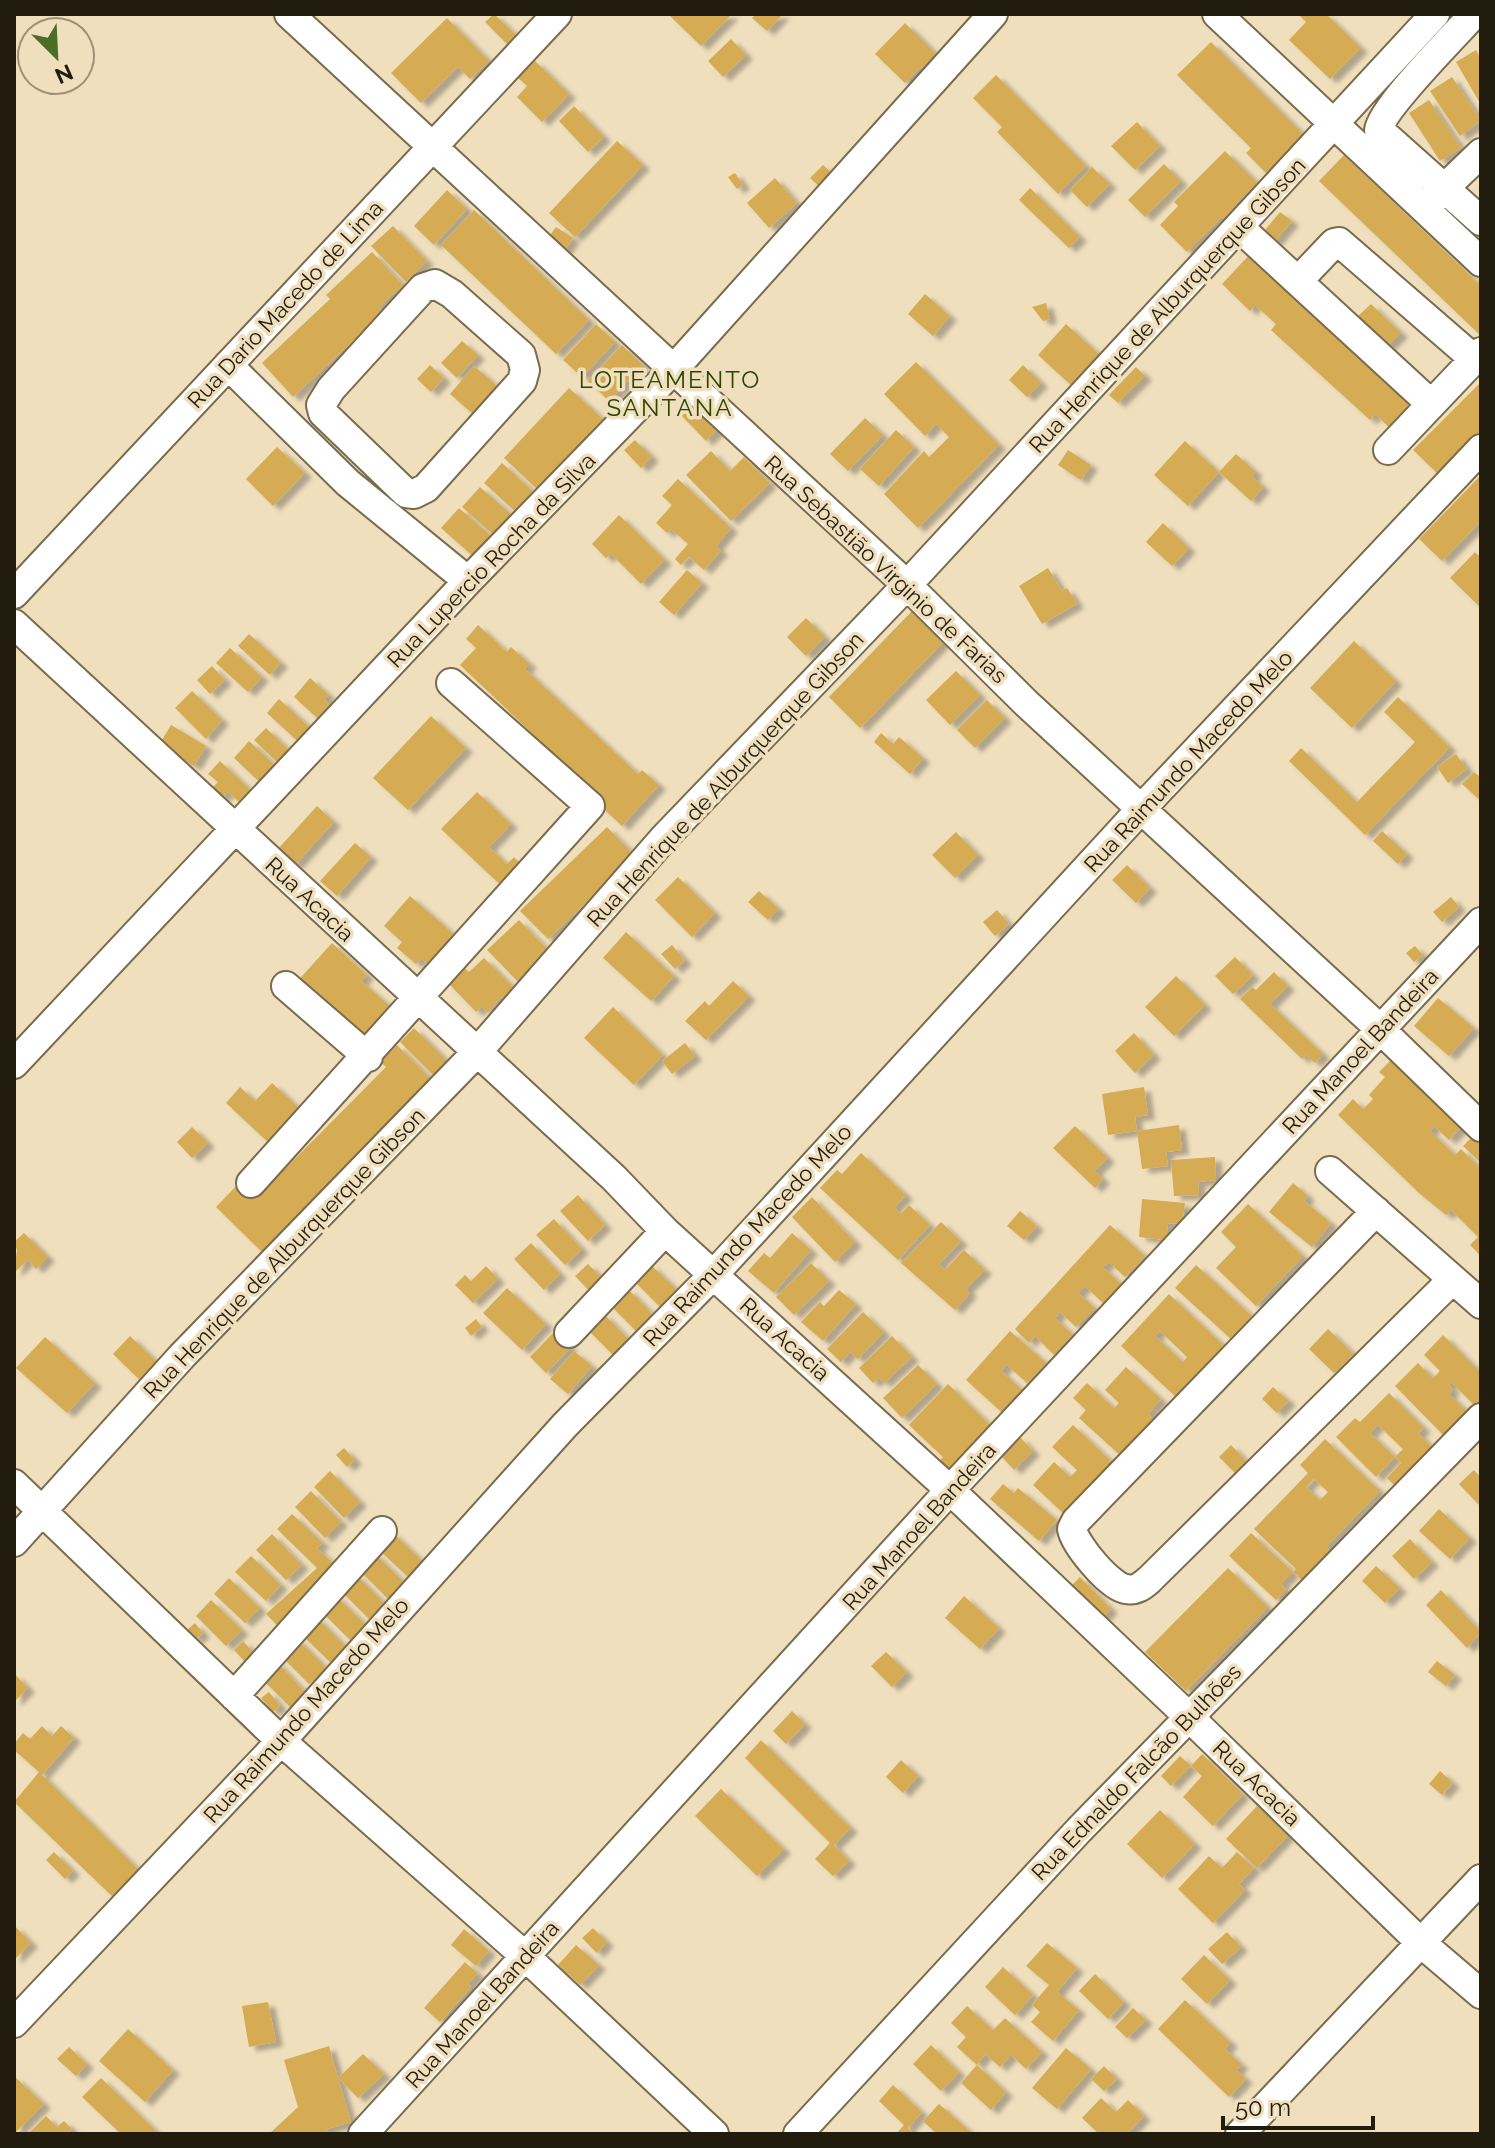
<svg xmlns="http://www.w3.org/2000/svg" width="1495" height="2148" font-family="Raleway,sans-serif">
  <defs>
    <filter id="shadow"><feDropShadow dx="7" dy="4.5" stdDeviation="2" flood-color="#0004"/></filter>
  </defs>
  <rect width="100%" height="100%" fill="#f0dfbd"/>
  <path fill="#d5ab53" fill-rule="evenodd" filter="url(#shadow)" d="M494 14 518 37 509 46 485 22Z
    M668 14H732L701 46Z
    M756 14H783L767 31 752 18Z
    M1298 14H1326L1361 48 1330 79 1289 40 1306 22Z
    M447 18 489 61 470 79 458 67 421 103 391 73Z
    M905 23 941 59 927 74 921 67 905 83 875 54Z
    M731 39 746 55 723 77 708 61Z
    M1211 42 1310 141 1272 179 1246 153 1251 148 1177 75Z
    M1476 50 1481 59V105L1456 62Z
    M535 61 569 94 542 122 517 97 527 86 518 78Z
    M996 75 1086 166 1058 194 997 132 1002 127 973 98Z
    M1452 77 1481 121 1460 136 1430 91Z
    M1429 100 1461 148 1440 161 1409 113Z
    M574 106 604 137 588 152 559 121Z
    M1137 122 1160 146 1135 170 1111 146Z
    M617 141 643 165 575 237 549 213Z
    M1225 151 1257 183 1235 205 1242 212 1229 224 1222 217 1187 252 1160 225 1178 206 1174 202Z
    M1344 155 1481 286V336L1319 181Z
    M1164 164 1181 181 1145 217 1128 200Z
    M823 165 836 177 823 190 810 178Z
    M1092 167 1110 184 1087 207 1070 190Z
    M735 173 743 185 737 189 728 177Z
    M775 178 797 203 769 228 747 203Z
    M1030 188 1080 237 1069 248 1019 200Z
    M447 190 467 209 434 245 414 226Z
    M474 210 589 320 556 354 441 245Z
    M1280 212 1292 221 1271 246 1260 236Z
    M393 226 427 261 406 282 371 246Z
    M556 227 573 238 562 254 545 242Z
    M372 252 403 285 379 307 384 312 293 397 262 363 330 299 326 295Z
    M1252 252 1418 404 1393 431 1375 414 1370 420 1271 330 1276 324 1255 305 1250 311 1222 284Z
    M925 294 950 316 933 336 908 314Z
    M1046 303 1050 319 1043 321 1032 307Z
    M1371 304 1401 333 1387 347 1357 317Z
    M596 324 615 342 582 377 563 360Z
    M1066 324 1101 356 1073 387 1038 355Z
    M462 341 478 355 457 378 441 363Z
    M622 345 643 365 609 401 588 381Z
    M916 362 999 445 918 528 884 494 924 451 929 457 949 437 936 424 925 436 884 394Z
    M430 365 444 378 431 392 417 379Z
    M1023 365 1041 383 1027 397 1009 380Z
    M474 366 497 386 473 414 450 394Z
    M1136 367 1145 376 1118 403 1109 395Z
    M1481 382V430L1438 474 1413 450Z
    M569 388 603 419 538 490 504 458Z
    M691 399 719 428 706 441 678 412Z
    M865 418 883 435 848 471 830 454Z
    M896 430 914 447 879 486 860 469Z
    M635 440 652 457 641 468 624 450Z
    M1185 441 1219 472 1236 454 1256 472 1252 476 1263 487 1251 501 1219 472 1188 506 1154 475Z
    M277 447 305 473 273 506 246 479Z
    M1068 450 1091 465 1081 480 1058 465Z
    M711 451 730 471 744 457 770 483 731 521 686 475Z
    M502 463 536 494 518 514 484 483Z
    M1481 475V521L1442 561 1419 539Z
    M678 479 731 528 716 546 721 551 704 570 689 557 681 565 675 559 688 544 671 529 667 533 656 523 672 505 662 496Z
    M480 487 514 517 496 537 462 507Z
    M459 508 493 538 475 558 441 528Z
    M619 515 665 560 641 584 611 554 606 558 592 544Z
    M1163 523 1189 548 1172 566 1146 542Z
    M1475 552 1481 558V608L1450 578Z
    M1048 568 1062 591 1067 588 1077 604 1042 624 1019 586Z
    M687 570 702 583 674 615 659 602Z
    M912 611 944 641 860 728 829 697Z
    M806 618 825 637 806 656 787 637Z
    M478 625 507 652 511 647 530 664 525 669 638 774 642 770 659 785 622 826 567 775 572 770 553 752 548 757 530 740 534 735 460 665 476 648 466 639Z
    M249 634 281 663 270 675 238 646Z
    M1354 641 1396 681 1352 728 1310 688Z
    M230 648 262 677 248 692 216 663Z
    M212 666 225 680 210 694 197 680Z
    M956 671 980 695 950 725 926 700Z
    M310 678 329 695 324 700 338 712 326 726 294 697Z
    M192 691 222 720 206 739 175 708Z
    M1398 697 1450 747 1365 835 1289 761 1301 748 1357 802 1415 742 1384 712Z
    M279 699 318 735 306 749 267 713Z
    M987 700 1005 718 975 748 957 730Z
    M431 716 466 748 408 810 373 778Z
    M171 725 206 746 194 766 159 745Z
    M266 728 297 758 285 770 254 740Z
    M881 733 893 744 899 737 923 758 910 774 874 742Z
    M249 741 282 772 266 788 234 758Z
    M1456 754 1467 769 1448 783 1437 767Z
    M220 761 259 798 248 810 228 792 222 798 212 788 218 782 208 774Z
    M1474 772 1481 778V801L1462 784Z
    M477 792 511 824 489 847 507 864 514 857 523 866 509 893 441 829Z
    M317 806 334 822 295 865 277 850Z
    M607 827 635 856 548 939 520 911Z
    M1382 831 1407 854 1398 864 1373 841Z
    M956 832 978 855 955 878 932 855Z
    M355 843 371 857 337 896 320 881Z
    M1127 865 1150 888 1136 903 1112 880Z
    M678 877 715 913 692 937 655 900Z
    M759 891 779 909 768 920 748 902Z
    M410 896 465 944 434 979 422 970 428 964 421 958 416 964 397 948 402 942 384 926Z
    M1451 897 1459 907 1442 922 1433 912Z
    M997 910 1009 924 995 936 983 922Z
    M519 920 551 953 524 988 487 950Z
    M626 932 674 976 651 1001 603 958Z
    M332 943 367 975 361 981 398 1013 369 1045 293 986Z
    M672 945 685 960 675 969 661 954Z
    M1415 946 1423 955 1414 962 1406 953Z
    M1235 957 1253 975 1233 994 1215 976Z
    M484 958 521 995 510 1006 501 997 488 1013 482 1006 476 1012 448 983 464 967 469 972Z
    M1274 972 1288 986 1270 1004 1323 1054 1315 1063 1306 1055 1302 1059 1240 999 1252 987 1256 990Z
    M1176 976 1205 1005 1174 1036 1145 1007Z
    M733 981 749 996 706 1040 685 1021 705 1001 709 1006Z
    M1438 998 1474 1028 1449 1056 1414 1026Z
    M613 1007 663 1055 634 1085 584 1038Z
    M414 1028 452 1066 438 1080 400 1042Z
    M1134 1033 1154 1055 1135 1073 1115 1051Z
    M685 1043 695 1056 672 1074 662 1061Z
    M397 1045 435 1083 262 1252 216 1207 239 1183 255 1199 386 1067 380 1062Z
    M1392 1059 1462 1126 1449 1140 1434 1126 1430 1131 1455 1155 1461 1149 1481 1169V1256L1470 1245 1478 1237 1451 1210 1446 1215 1419 1193 1338 1115 1353 1099 1363 1109 1373 1099 1369 1095 1385 1077 1379 1072Z
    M272 1083 302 1111 271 1145 226 1103 240 1087 255 1101Z
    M1144 1087 1148 1115 1135 1117 1137 1131 1179 1125 1182 1150 1166 1152 1168 1166 1142 1169 1137 1131 1108 1135 1102 1094Z
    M1075 1126 1108 1158 1095 1171 1103 1179 1095 1188 1053 1148Z
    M192 1127 208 1143 192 1158 177 1142Z
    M1474 1135 1481 1142V1163L1463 1146Z
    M861 1153 906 1195 894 1208 901 1214 909 1205 930 1225 898 1260 820 1188 837 1170 842 1174Z
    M1215 1157 1216 1180 1198 1182 1199 1195 1174 1196 1171 1160Z
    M1293 1183 1308 1196 1304 1201 1331 1223 1312 1247 1269 1212Z
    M578 1195 605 1225 588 1241 560 1211Z
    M812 1197 855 1242 835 1262 792 1217Z
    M1142 1199 1185 1203 1182 1224 1168 1223 1166 1240 1139 1237Z
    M1248 1204 1303 1256 1256 1306 1216 1268 1236 1247 1221 1232Z
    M1020 1211 1037 1226 1024 1240 1007 1226Z
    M554 1219 582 1249 565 1265 536 1235Z
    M941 1222 961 1241 939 1264 945 1270 964 1250 985 1270 966 1289 970 1293 955 1310 901 1263Z
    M1110 1225 1145 1256 1125 1277 1109 1262 1103 1267 1125 1288 1107 1307 1085 1286 1078 1293 1095 1308 1076 1327 1060 1312 1055 1318 1073 1335 1054 1355 1035 1336 1029 1343 1015 1329Z
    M24 1233 48 1257 36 1269 28 1260 14 1273 17 1250 14 1242Z
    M792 1233 811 1250 774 1293 748 1271 764 1253 770 1258Z
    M531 1243 560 1274 544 1290 514 1259Z
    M811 1263 829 1281 794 1315 776 1297Z
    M588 1264 609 1285 596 1298 575 1276Z
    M651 1265 679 1292 662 1309 634 1281Z
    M1196 1265 1252 1316 1231 1339 1175 1288Z
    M486 1266 498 1279 473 1303 455 1285 465 1275 471 1281Z
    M507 1288 546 1324 522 1350 483 1313Z
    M628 1289 656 1318 639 1334 610 1305Z
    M839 1290 856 1304 823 1341 801 1322 820 1302 824 1306Z
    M1169 1294 1224 1346 1176 1397 1121 1346ZM1160 1331 1187 1357 1183 1362 1155 1336Z
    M863 1312 884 1332 858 1359 850 1352 841 1362 827 1349Z
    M604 1314 631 1342 616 1358 588 1330Z
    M476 1319 482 1327 471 1336 465 1328Z
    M1328 1329 1354 1354 1334 1373 1309 1349Z
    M1010 1331 1046 1363 1027 1383 1007 1365 1001 1371 1027 1394 1006 1416 966 1380Z
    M554 1332 571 1347 546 1373 530 1357Z
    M1443 1335 1481 1373V1398L1474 1405 1451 1382 1449 1385 1453 1390 1449 1394 1470 1415 1446 1438 1395 1386 1418 1363 1433 1378 1440 1371 1424 1355Z
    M130 1336 164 1369 147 1387 113 1354Z
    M892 1336 912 1357 884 1383 879 1378 873 1383 859 1368Z
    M45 1337 95 1383 67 1413 16 1368Z
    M574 1351 592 1366 568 1394 550 1379Z
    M918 1365 937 1384 902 1418 883 1398Z
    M1126 1367 1161 1399 1148 1414 1154 1420 1121 1456 1079 1418 1086 1410 1073 1398 1087 1383 1114 1408 1119 1403 1105 1390Z
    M948 1384 990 1425 966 1450 973 1456 954 1476 938 1462 943 1457 909 1425Z
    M1273 1387 1289 1401 1277 1413 1262 1399Z
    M1389 1393 1424 1428 1418 1433 1438 1453 1400 1491 1387 1478 1401 1463 1395 1457 1403 1449 1378 1425 1370 1433 1395 1457 1376 1477 1336 1437 1355 1418 1360 1422Z
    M1073 1425 1113 1463 1065 1515 1033 1485 1054 1462 1070 1477 1077 1470 1052 1447Z
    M1020 1437 1033 1451 1014 1470 1001 1456Z
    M1325 1439 1380 1491 1326 1547 1330 1551 1302 1580 1293 1572 1296 1569 1254 1529 1308 1473 1300 1465ZM1314 1479 1328 1492 1320 1500 1306 1487Z
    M1231 1445 1249 1464 1237 1475 1219 1457Z
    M344 1448 355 1460 347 1467 336 1455Z
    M1474 1470 1481 1478V1501L1478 1504 1459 1484Z
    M330 1471 360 1502 344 1518 314 1487Z
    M1003 1484 1014 1493 1018 1488 1057 1520 1039 1541 990 1499Z
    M311 1491 341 1522 325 1538 295 1507Z
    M1439 1509 1470 1538 1450 1559 1419 1531Z
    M292 1514 323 1543 317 1548 340 1570 281 1629 266 1614 317 1568 277 1529Z
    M392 1532 423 1562 408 1577 377 1548Z
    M1251 1533 1293 1572 1281 1584 1286 1590 1276 1600 1229 1556Z
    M272 1534 302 1565 286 1580 256 1550Z
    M1410 1539 1432 1562 1414 1579 1392 1556Z
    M374 1553 404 1582 388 1599 358 1569Z
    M251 1556 281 1585 266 1601 235 1572Z
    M1376 1566 1400 1588 1385 1603 1362 1581Z
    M1228 1568 1268 1607 1186 1691 1145 1652Z
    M355 1574 384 1603 369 1619 339 1589Z
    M1080 1577 1111 1609 1099 1621 1068 1589Z
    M229 1578 260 1608 245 1623 214 1594Z
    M1441 1590 1481 1632 1467 1648 1426 1605Z
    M335 1595 370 1629 355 1645 320 1610Z
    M964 1596 999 1628 980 1649 945 1618Z
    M211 1600 242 1630 226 1646 196 1616Z
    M316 1617 346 1647 331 1663 300 1633Z
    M195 1623 203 1633 195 1640 187 1630Z
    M296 1638 326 1668 309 1684 280 1655Z
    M243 1641 254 1653 245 1662 234 1650Z
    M886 1652 907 1672 892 1687 871 1666Z
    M276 1661 305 1692 290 1707 260 1677Z
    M1437 1661 1455 1675 1446 1686 1428 1672Z
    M14 1673 28 1688 14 1702Z
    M269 1692 280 1706 273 1712 261 1698Z
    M792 1711 805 1724 786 1744 773 1731Z
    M42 1726 52 1736 61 1726 74 1738 42 1775 141 1872 115 1899 14 1802 39 1772 14 1750V1744L23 1733 30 1739Z
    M761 1740 851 1828 834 1845 849 1861 833 1876 815 1859 830 1843 745 1758Z
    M1202 1754 1243 1794 1213 1826 1183 1797 1202 1776 1191 1766Z
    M1180 1756 1191 1766 1171 1786 1161 1776Z
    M901 1760 918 1776 903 1793 886 1777Z
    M1440 1771 1453 1783 1442 1795 1429 1784Z
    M721 1789 784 1849 757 1876 695 1816Z
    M1257 1806 1288 1835 1257 1868 1226 1839Z
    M1160 1810 1195 1844 1162 1878 1127 1844Z
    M54 1852 73 1871 65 1879 46 1860Z
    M1237 1852 1254 1868 1239 1884 1245 1890 1213 1923 1178 1889 1209 1856 1222 1868Z
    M14 1925 31 1943 14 1960Z
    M593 1928 607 1942 597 1953 582 1938Z
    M464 1929 489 1951 476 1966 451 1945Z
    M1227 1932 1241 1947 1222 1964 1208 1949Z
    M1047 1943 1077 1968 1057 1992 1079 2010 1053 2041 1031 2022 1040 2012 1032 2005 1049 1985 1026 1966Z
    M576 1945 599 1965 580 1985 558 1965Z
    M1204 1955 1230 1980 1207 2004 1181 1979Z
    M465 1962 478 1974 468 1984 471 1987 440 2022 424 2008Z
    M1003 1967 1033 1995 1015 2015 985 1987Z
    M1095 1974 1124 2002 1108 2019 1079 1991Z
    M1185 2000 1231 2043 1225 2049 1242 2065 1236 2070 1246 2079 1229 2097 1158 2029Z
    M268 2002 276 2042 249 2047 242 2006Z
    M967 2006 993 2030 1005 2018 1042 2052 1026 2069 1011 2055 1000 2067 985 2054 977 2065 1006 2092 991 2110 961 2083 977 2065 957 2047 966 2037 951 2023Z
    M1133 2008 1146 2020 1127 2038 1115 2027Z
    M128 2029 173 2070 145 2102 99 2061Z
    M931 2045 959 2072 941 2091 913 2064Z
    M329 2046 338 2078 363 2054 384 2074 358 2098 338 2078 351 2122 327 2129 329 2134H269L298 2107 284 2060Z
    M69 2047 87 2064 76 2076 57 2059Z
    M1066 2048 1091 2069 1057 2109 1032 2088Z
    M1104 2066 1117 2079 1104 2091 1091 2079Z
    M14 2076 44 2104 14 2134Z
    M101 2078 124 2100 159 2134H121L82 2097Z
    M893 2085 922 2112 908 2128 914 2134H896L904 2125 879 2101Z
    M1101 2098 1116 2112 1128 2100 1144 2116 1127 2134H1099L1082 2118Z
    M939 2104 973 2134H937L923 2121Z
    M46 2116 57 2127 64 2121 72 2129 66 2134H28Z"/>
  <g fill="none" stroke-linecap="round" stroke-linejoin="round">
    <g stroke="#7a6b4d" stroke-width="32">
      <path id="minor" d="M289 14 907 585 1026 703 1380 1029 1481 1127
        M1217 14 1481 262
        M1474 14C1456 34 1381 109 1379 130L1481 221
        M1433 199 1481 153
        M1240 228 1430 403
        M1299 280 1334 243 1339 242 1474 359
        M435 284 452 294 521 355 525 370 522 381 426 488 414 494 406 493 323 413 321 405 331 389 423 288Z
        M228 365 348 483 468 581
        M1388 450 1481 352
        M14 594 557 14
        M14 624 614 1178 665 1231 950 1490 1188 1716 1420 1942 1481 1994
        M286 986 368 1057
        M14 1064 468 581 672 371 993 14
        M1330 1171 1481 1304
        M251 1183 590 806 451 683
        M1376 1211 1076 1521 1072 1529C1075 1545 1110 1587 1126 1589 1136 1591 1142 1586 1149 1580L1452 1280
        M569 1333 665 1231
        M14 1484 281 1741 525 1956 714 2134
        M14 1542 182 1356 478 1051 664 838 907 585 1435 14
        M234 1696 382 1531
        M14 2023 281 1741 565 1425 714 1274 1142 808 1481 449
        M363 2134 950 1490 1481 922
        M798 2134 1079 1830 1481 1418
        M1240 2134 1481 1879"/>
    </g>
    <use href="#minor" stroke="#fff" stroke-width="28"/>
  </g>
  <g text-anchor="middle" stroke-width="7" stroke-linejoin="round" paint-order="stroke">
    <g font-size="22" fill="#221c0f" stroke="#f0dfbd">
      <text transform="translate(285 304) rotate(-47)" y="8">Rua Dario Macedo de Lima</text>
      <text transform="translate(1167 305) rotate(-47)" y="8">Rua Henrique de Alburquerque Gibson</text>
      <text transform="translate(491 560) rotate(-46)" y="8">Rua Lupercio Rocha da Silva</text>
      <text transform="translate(886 569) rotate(43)" y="8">Rua Sebastião Virginio de Farias</text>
      <text transform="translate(1188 761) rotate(-47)" y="8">Rua Raimundo Macedo Melo</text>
      <text transform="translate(725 779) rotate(-47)" y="8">Rua Henrique de Alburquerque Gibson</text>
      <text transform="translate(310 899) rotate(43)" y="8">Rua Acacia</text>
      <text transform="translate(1360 1051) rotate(-47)" y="8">Rua Manoel Bandeira</text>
      <text transform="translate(747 1235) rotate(-47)" y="8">Rua Raimundo Macedo Melo</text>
      <text transform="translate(284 1253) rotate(-46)" y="8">Rua Henrique de Alburquerque Gibson</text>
      <text transform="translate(785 1339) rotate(42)" y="8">Rua Acacia</text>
      <text transform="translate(919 1526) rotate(-48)" y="8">Rua Manoel Bandeira</text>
      <text transform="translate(306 1710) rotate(-48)" y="8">Rua Raimundo Macedo Melo</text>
      <text transform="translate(1136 1772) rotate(-46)" y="8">Rua Ednaldo Falcão Bulhões</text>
      <text transform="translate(1257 1783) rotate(44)" y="8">Rua Acacia</text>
      <text transform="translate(482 2004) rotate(-48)" y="8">Rua Manoel Bandeira</text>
    </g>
    <g font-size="24" letter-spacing="2" fill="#284600" stroke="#f0dfbd">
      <text x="670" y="388">LOTEAMENTO<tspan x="670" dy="28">SANTANA</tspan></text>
    </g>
  </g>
  <rect width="1495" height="2148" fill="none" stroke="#221c0f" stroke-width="32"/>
  <g transform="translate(56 56) rotate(156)"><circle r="38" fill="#f0dfbd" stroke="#9e9177" stroke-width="2"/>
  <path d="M0-6L14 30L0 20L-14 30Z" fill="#4b6d25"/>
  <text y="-12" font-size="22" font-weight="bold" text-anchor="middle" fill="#221c0f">N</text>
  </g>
  <path d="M1223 2116v12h150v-12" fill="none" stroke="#221c0f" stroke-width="4"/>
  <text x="1235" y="2116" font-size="24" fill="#221c0f" stroke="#f0dfbd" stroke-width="6" paint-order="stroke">50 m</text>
</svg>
